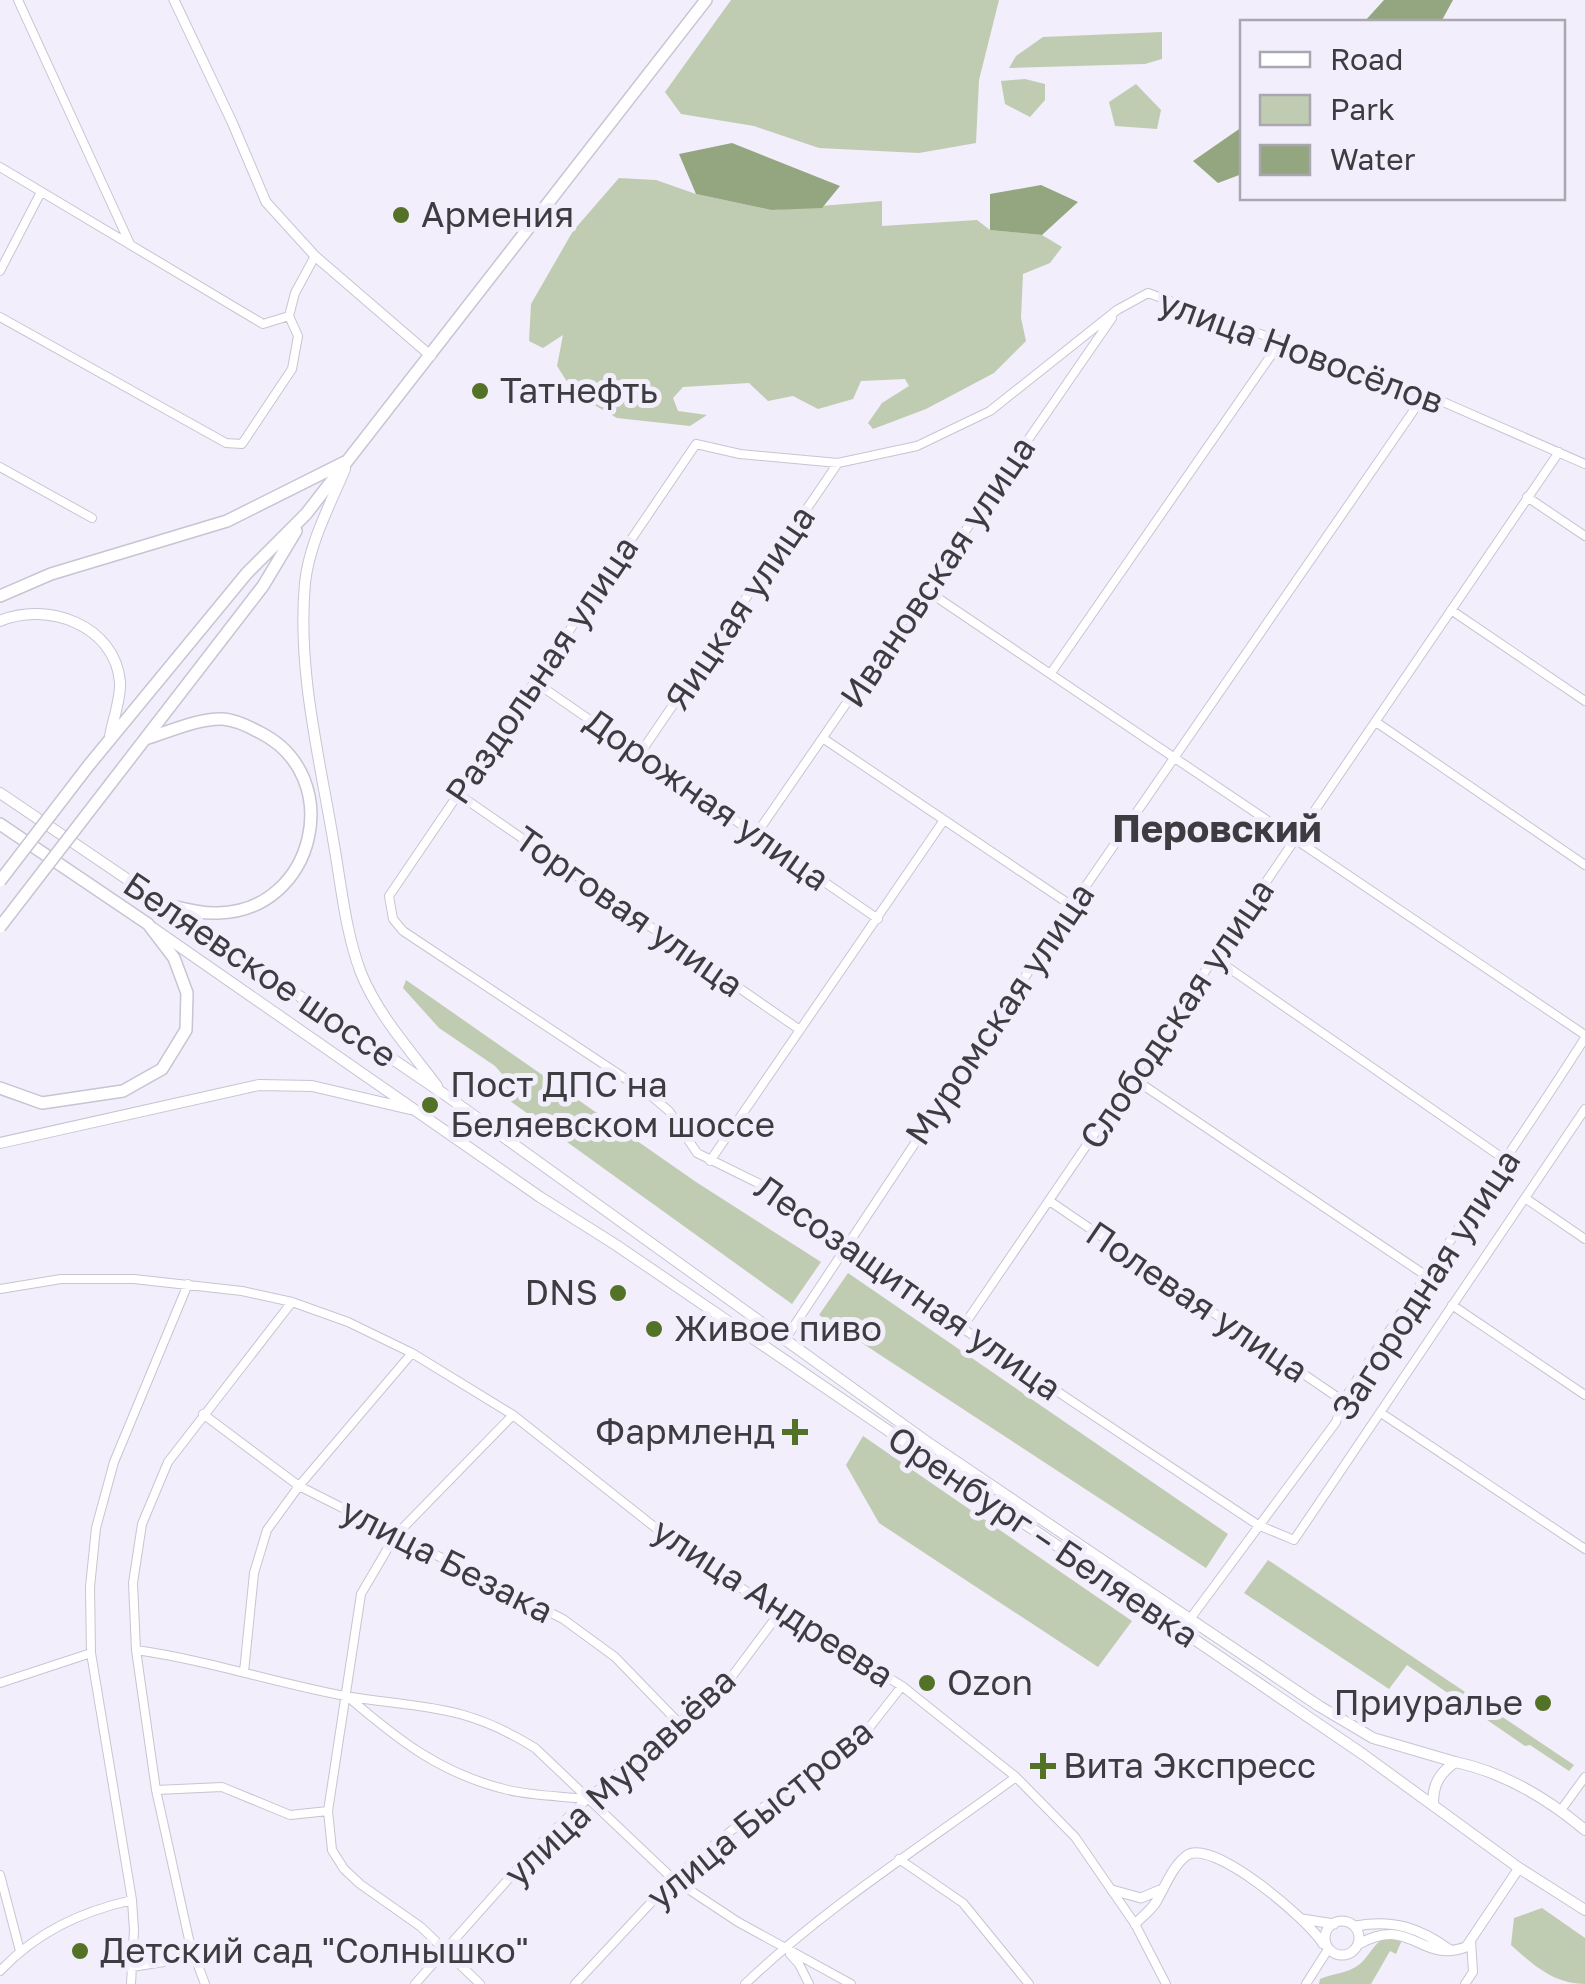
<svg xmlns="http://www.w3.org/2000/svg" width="1585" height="1984" font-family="'Golos Text',sans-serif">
  <rect width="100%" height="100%" fill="#f2eefc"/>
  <path fill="#bfccb1" d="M731 0H999L979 80 976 143 919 153 819 148 754 126 681 114 665 92Z
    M1162 32V59L1145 64 1009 68 1016 56 1043 37Z
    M1025 79 1045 84V100L1030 117 1005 104 1001 81Z
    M1136 84 1161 110 1157 129 1115 126 1109 102Z
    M619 178 656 180 696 194 771 210 882 201V226L977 220 990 230 1042 235 1062 247 1050 263 1023 274 1021 318 1026 341 994 373 926 409 873 429 868 423 882 403 909 386 905 379 861 381 853 399 818 409 793 396 768 401 749 383 683 387 673 398 678 411 707 415 690 426 617 418 575 394 557 366 563 335 543 348 529 341 531 304 573 231Z
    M406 980 696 1182 821 1262 792 1304 503 1096 509 1082 495 1066 439 1028 403 988Z
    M848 1273 1228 1534 1206 1568 819 1315Z
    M863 1436 1132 1621 1098 1667 879 1523 846 1465Z
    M1268 1560 1574 1765 1569 1771 1530 1745 1525 1746 1407 1665 1389 1689 1244 1593Z
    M1542 1908 1585 1938V1984C1554 1984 1533 1965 1511 1945L1514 1918Z
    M1383 1939 1402 1940 1396 1954 1390 1951 1371 1984H1319L1320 1979C1334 1973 1347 1974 1360 1964 1369 1956 1372 1946 1383 1939Z"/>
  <path fill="#94a67f" d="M1384 0H1453L1441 22H1364Z
    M1242 127V174L1218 183 1193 161Z
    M732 143 840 186 822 208 771 210 696 194 679 154Z
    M1041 185 1078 202 1042 235 990 230V194Z"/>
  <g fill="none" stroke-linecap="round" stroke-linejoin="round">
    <g stroke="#c8c4d2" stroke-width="10">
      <path id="minor" d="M18 0 130 244
        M0 167 263 324 289 316
        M0 271 41 192
        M0 317 226 443 242 444 292 369 298 336 289 316 295 293 315 256
        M1585 464 1425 394 1148 293 1117 310 990 411 917 446 838 463 740 454 696 444 389 896 393 919 403 931 650 1095 669 1111 697 1153 764 1186 962 1328 1258 1525 1294 1540 1585 1109
        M0 467 92 518
        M1527 497 1585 536
        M926 590 1585 1035
        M1451 610 1585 701
        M1051 673 1281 341
        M535 682 878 919
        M1376 722 1585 865
        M824 739 1072 906
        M641 752 838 463
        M458 794 800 1030
        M757 833 1112 318
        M1213 957 1507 1161
        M1134 1079 1425 1275
        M710 1161 944 820
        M1525 1198 1585 1239
        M1051 1202 1343 1401
        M0 1289 61 1279H134L242 1291 292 1302 348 1322 412 1353 513 1415 700 1563 902 1686 1016 1777 1075 1837 1135 1924 1166 1984
        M1452 1305 1585 1395
        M962 1328 1559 452
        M784 1341 1072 906 1425 394
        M1381 1413 1585 1549
        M203 1414 299 1486 563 1619 615 1657 679 1723
        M1190 1619 1336 1422 1343 1401C1422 1279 1507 1161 1585 1038
        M136 1650C207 1660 275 1683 345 1696 424 1709 463 1703 535 1748L673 1879 738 1922 851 1984
        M244 1672 254 1573 267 1530 299 1486 412 1353
        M0 1683 91 1653
        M347 1696C398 1740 441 1774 508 1790 533 1796 561 1796 587 1799
        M156 1790 222 1787 290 1815 328 1811
        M1561 1810 1585 1777
        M899 1859 963 1903 1029 1984
        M0 1875 20 1951
        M790 1954 799 1964 809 1984
        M132 1967 195 1957
        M0 1971C37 1932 80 1912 132 1900
        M131 1984 134 1930 132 1900 91 1653 90 1587 96 1528 114 1462 188 1284
        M205 1984 190 1944 156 1790 136 1650 133 1583 142 1524 168 1462 292 1302
        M415 1984 537 1847 587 1799 727 1683 780 1612
        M480 1984 421 1927 360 1884 344 1869 332 1850 328 1811 361 1594 395 1536 513 1415
        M575 1984 673 1879 732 1830 865 1733 902 1686
        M745 1984C828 1905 924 1845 1016 1777
        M1306 1984 1327 1951
        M1465 1984 1473 1972 1471 1941"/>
    </g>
    <g stroke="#c8c4d2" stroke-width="11">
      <path id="tertiary" d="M174 0 232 122 266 202 315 256 431 356
        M1112 1890 1141 1898 1160 1890
        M1302 1919 1334 1924
        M1325 1938a17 17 0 1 1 34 0a17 17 0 1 1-34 0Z
        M1135 1924C1142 1917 1151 1910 1156 1902 1165 1887 1172 1867 1186 1856 1211 1836 1309 1920 1323 1944
        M1356 1926C1393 1919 1420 1928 1450 1950
        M1359 1944C1412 1915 1420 1964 1466 1947L1519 1868"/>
    </g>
    <g stroke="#c8c4d2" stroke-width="12">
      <path id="secondary" d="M345 469C330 505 309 544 305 583 297 668 319 756 333 839 341 883 345 931 361 973 378 1015 410 1050 437 1086
        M0 621C47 601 115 625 120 682 121 698 113 720 110 736
        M0 793 444 1094 930 1444 1319 1706 1373 1738 1455 1762
        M153 928 540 1197 616 1245 1364 1755 1519 1868 1585 1910
        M0 1143 259 1085 312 1086 410 1109
        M1433 1804C1433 1784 1439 1774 1455 1762 1503 1772 1548 1799 1585 1830"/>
    </g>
    <g stroke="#c8c4d2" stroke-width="14">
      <path id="primary" d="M0 596 51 574 227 521 345 462
        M148 738C171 731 199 718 223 719 236 720 248 726 259 732 347 775 316 911 218 913 200 914 181 908 164 904
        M0 824 148 924 174 958 187 993 186 1030 162 1069 123 1091 42 1103 0 1088"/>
    </g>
    <g stroke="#c8c4d2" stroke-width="14">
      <path id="trunk" d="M89 765 247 573 306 514 706 0
        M111 783 263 586 296 531"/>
    </g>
    <use href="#minor" stroke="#fff" stroke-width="8"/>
    <use href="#tertiary" stroke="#fff" stroke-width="9"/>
    <use href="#secondary" stroke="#fff" stroke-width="10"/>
    <use href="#primary" stroke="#fff" stroke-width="11"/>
    <use href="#trunk" stroke="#fff" stroke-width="11"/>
    <g stroke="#c8c4d2" stroke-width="14" stroke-linecap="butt">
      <path id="trunk-bridge" d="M0 881 89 765
        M0 927 111 783"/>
    </g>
    <use href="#trunk-bridge" stroke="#fff" stroke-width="11"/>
  </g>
  <g fill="#547227" stroke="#f2eefc" stroke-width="4">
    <circle cx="401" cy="215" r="10"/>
    <circle cx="480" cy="391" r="10"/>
    <circle cx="430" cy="1105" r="10"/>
    <circle cx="618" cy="1293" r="10"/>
    <circle cx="654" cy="1329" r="10"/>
    <path d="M790 1417h10v10h10v10h-10v10h-10v-10h-10v-10h10z"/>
    <circle cx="927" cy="1683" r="10"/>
    <circle cx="1543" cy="1703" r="10"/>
    <path d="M1038 1751h10v10h10v10h-10v10h-10v-10h-10v-10h10z"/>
    <circle cx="80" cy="1951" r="10"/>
  </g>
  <g text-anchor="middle" stroke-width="10" stroke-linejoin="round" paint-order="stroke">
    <g font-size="35" fill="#3d3c41" stroke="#f2eefc" text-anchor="start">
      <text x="421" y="227">Армения</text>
      <text x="500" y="403">Татнефть</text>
      <text x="450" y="1097">Пост ДПС на<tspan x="450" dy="40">Беляевском шоссе</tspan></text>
      <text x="598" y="1305" text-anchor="end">DNS</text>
      <text x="674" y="1341">Живое пиво</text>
      <text x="775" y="1444" text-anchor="end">Фармленд</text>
      <text x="947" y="1695">Ozon</text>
      <text x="1523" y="1715" text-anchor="end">Приуралье</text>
      <text x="1063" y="1778">Вита Экспресс</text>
      <text x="100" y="1963">Детский сад "Солнышко"</text>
    </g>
    <g font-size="35" fill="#3d3c41" stroke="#f2eefc">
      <text transform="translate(1301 352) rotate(20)" y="12">улица Новосёлов</text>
      <text transform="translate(938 572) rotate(-56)" y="12">Ивановская улица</text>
      <text transform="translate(740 608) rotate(-56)" y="12">Яицкая улица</text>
      <text transform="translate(542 670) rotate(-56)" y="12">Раздольная улица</text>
      <text transform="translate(707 800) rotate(35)" y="12">Дорожная улица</text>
      <text transform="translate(629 912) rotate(35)" y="12">Торговая улица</text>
      <text transform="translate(260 970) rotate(34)" y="12">Беляевское шоссе</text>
      <text transform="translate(1000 1014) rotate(-56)" y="12">Муромская улица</text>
      <text transform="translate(1177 1014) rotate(-56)" y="12">Слободская улица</text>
      <text transform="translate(1426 1285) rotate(-57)" y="12">Загородная улица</text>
      <text transform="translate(908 1288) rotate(35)" y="12">Лесозащитная улица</text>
      <text transform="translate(1197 1302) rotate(34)" y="12">Полевая улица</text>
      <text transform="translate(1043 1537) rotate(34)" y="12">Оренбург – Беляевка</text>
      <text transform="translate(447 1561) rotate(27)" y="12">улица Безака</text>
      <text transform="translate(773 1603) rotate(33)" y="12">улица Андреева</text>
      <text transform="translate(620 1777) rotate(-43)" y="12">улица Муравьёва</text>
      <text transform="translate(760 1814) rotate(-39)" y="12">улица Быстрова</text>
    </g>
    <g font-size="38" font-weight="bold" fill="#3d3c41" stroke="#f2eefc">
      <text x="1217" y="842">Перовский</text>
    </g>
  </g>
  <rect x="1240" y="20" width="325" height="180" fill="#f2eefc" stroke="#aaa7b1" stroke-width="2.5"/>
  <rect x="1260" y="52" width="50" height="15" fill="#ffffff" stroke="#aaa7b1" stroke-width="2.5"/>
  <text x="1330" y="70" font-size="30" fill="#3d3c41">Road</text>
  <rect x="1260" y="95" width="50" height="30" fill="#bfccb1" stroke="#aaa7b1" stroke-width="2.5"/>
  <text x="1330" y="120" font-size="30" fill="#3d3c41">Park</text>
  <rect x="1260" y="145" width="50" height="30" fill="#94a67f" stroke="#aaa7b1" stroke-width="2.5"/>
  <text x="1330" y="170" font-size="30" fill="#3d3c41">Water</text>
</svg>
